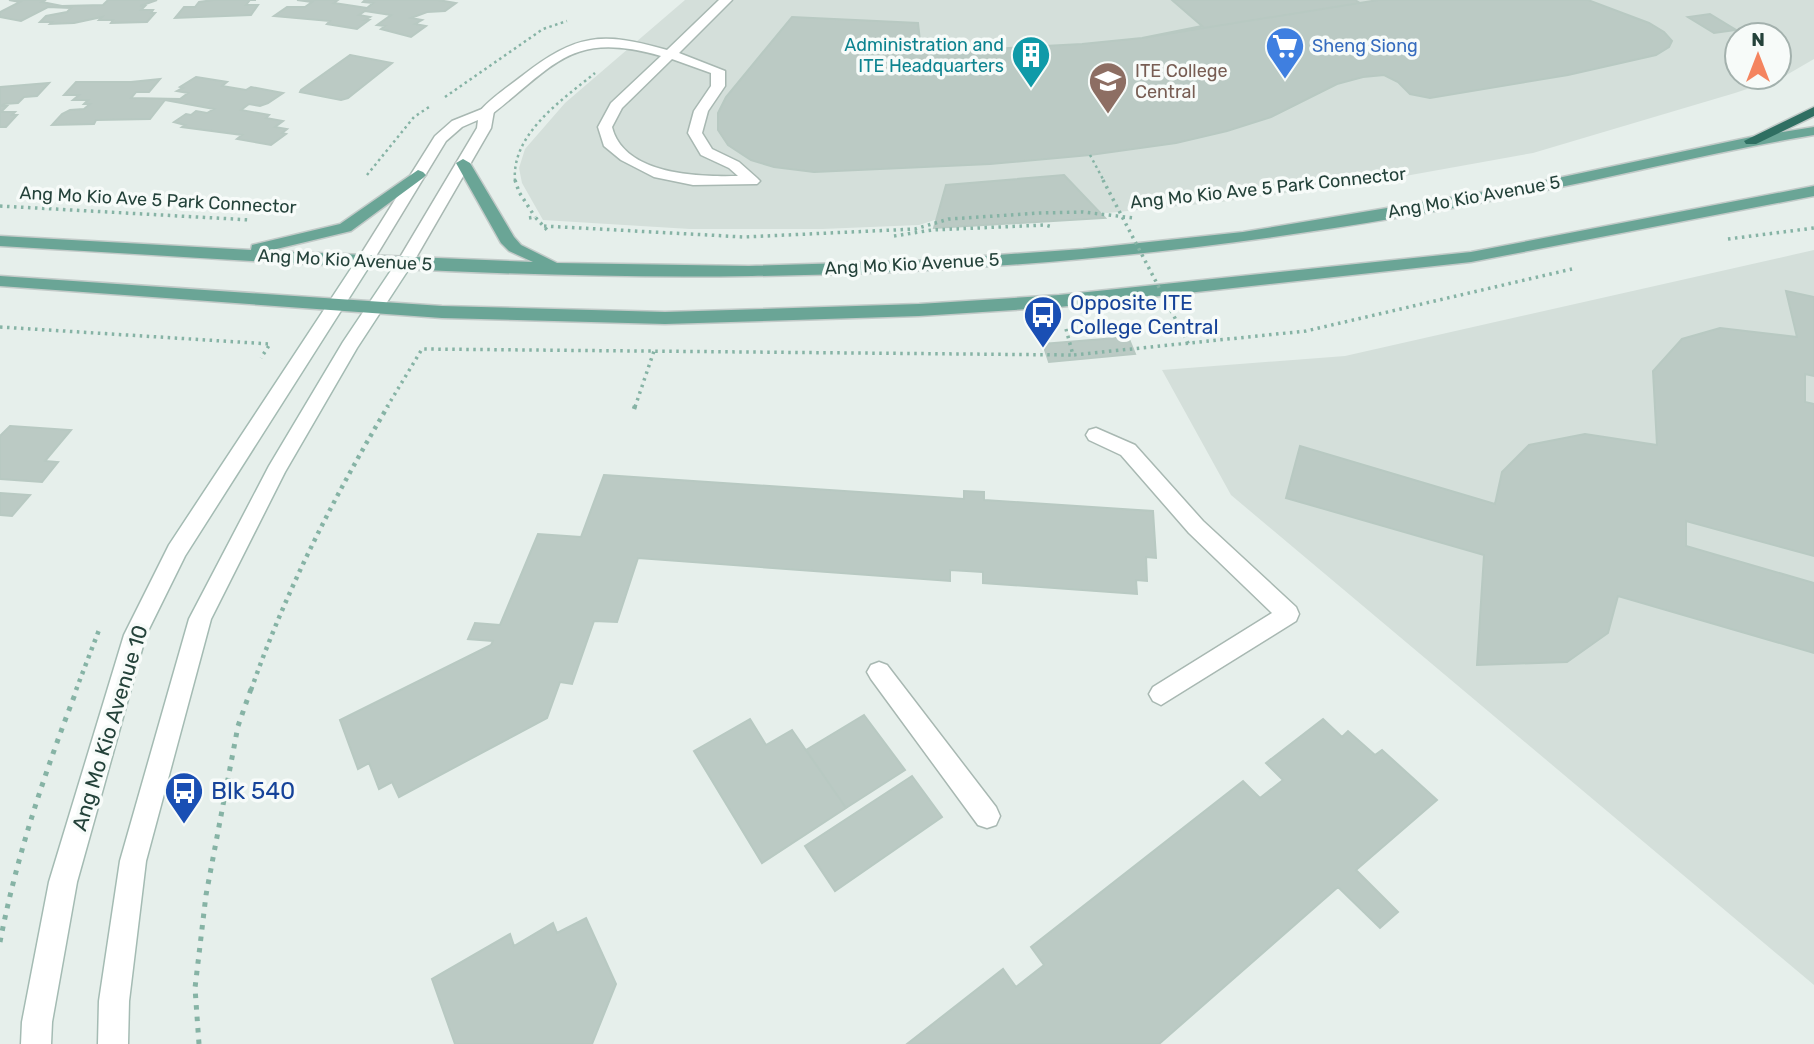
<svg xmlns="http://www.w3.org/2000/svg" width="1814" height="1044" font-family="Rubik,sans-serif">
  <rect width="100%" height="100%" fill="#e6efeb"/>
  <path fill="#d4dfda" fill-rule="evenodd" d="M685 0H1814V59L1783 77 1735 93 1533 153 1394 178 1221 202 1107 213 1061 206 960 212 919 225 822 229H690L543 220 522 183 519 168 525 149 565 103ZM1737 35H1779V77H1737Z
    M1814 250V985L1231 495 1162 370 1345 356Z"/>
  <path fill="#bbcac4" stroke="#b8c9c2" stroke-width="2" d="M9 0H46L42 2 62 6 103 5 108 0H157L140 6H145L141 10H153L151 13H155L147 22 111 23 113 20H99L102 17 74 23 50 24 52 22H40L46 16 67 12 71 8 48 7 21 21 0 17V12L20 2Z
    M213 0H256H250L246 5H258L251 15 175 18 184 7H195L199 2Z
    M297 0H338L334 3 367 8 373 3 363 2 365 0H438L456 3 445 11 427 12 411 18 422 20 415 24 426 26 411 37 381 29 385 26 377 25 391 15 365 11 359 15 370 17 365 20H369L357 29 327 24 330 21 274 16 287 7H305L312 2Z
    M1172 0H1355L1360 3 1378 0H1588L1649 23 1664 32 1672 41 1669 47 1656 55 1568 75 1430 98 1410 94 1398 82 1384 75 1363 77 1337 84 1271 117 1227 131 1176 143 1090 155 990 164 814 172 774 167 751 160 728 145 718 130V113L726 97 792 17 918 23 921 50 990 49 1082 44 1142 38 1202 26Z
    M1378 0H1588L1649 23 1664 32 1672 41 1669 47 1656 55 1568 75 1430 98 1410 94 1398 82 1384 75 1363 77 1337 84 1271 117 1227 131 1176 143 1090 155 990 164 814 172 774 167 751 160 728 145 718 130V113L726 97 792 17 918 23 921 50 990 49 1082 44 1142 38Z
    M1710 14 1736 30 1714 33 1688 17Z
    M350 55 392 63 348 98 341 100 300 92 301 90Z
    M196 77 227 82 222 86 246 90 251 87 283 93 268 103 260 106 249 104 241 110 269 115 266 118 283 121 275 127 287 129 282 133 286 134 271 145 237 139 242 135 182 127 185 125 174 122 186 114 191 115 196 111 207 113 214 109 165 100 150 119 96 120 94 124 52 125 62 114 70 110 84 109 90 104H84L88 100H73L79 95H64L76 82H131L160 79 149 92H136L131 98 180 99 188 93 177 91 183 88 180 87Z
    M49 83 37 96 24 97 18 103 4 104 1 106H7L1 112H15L12 115H17L6 127H0V87Z
    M1064 175 1105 218 934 228 946 185Z
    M1786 291 1814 297V376L1805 374V402L1814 404V556L1686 521V546L1814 583V653L1618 596 1608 633 1567 662 1477 665 1484 555 1286 498 1300 446 1495 504 1502 472 1529 445 1585 434 1657 445 1653 371 1682 339 1720 328 1797 337Z
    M1128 337 1135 354 1049 362 1043 344Z
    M10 426 71 430 45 461 58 462 42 482 0 479V436Z
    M604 475 964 499V491L984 492V500L1153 511 1156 558 1146 557 1147 581 1136 580 1137 594 983 583V572L950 570V581L638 558 617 622 594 621 572 684 560 682 547 718 399 797 392 782 379 789 369 763 358 769 340 720 491 645 493 641 468 639 475 623 500 625 538 534 581 537Z
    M0 493 30 495 12 516 0 515Z
    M864 715 905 770 846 808 806 750Z
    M750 719 766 745 792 730 846 808 762 863 694 751Z
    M1323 719 1342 737 1348 731 1375 755 1382 750 1437 800 1356 870 1398 912 1380 928 1338 887 1159 1044H907L1003 969 1016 987 1044 965 1031 947 1243 781 1260 798 1283 780 1266 763Z
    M912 776 942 817 835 891 805 846Z
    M586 918 616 984 592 1044H455L432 979 510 934 514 946 553 923 557 933Z"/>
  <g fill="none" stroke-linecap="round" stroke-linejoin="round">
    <g stroke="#a8b8b2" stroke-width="3">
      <path id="service" d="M719 0H732L679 53 725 71V86L708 111 702 133 712 149 739 162 757 178 760 181 757 184 693 185 654 177 621 160 604 146 598 127 611 103 661 56C572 31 557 63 492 114L487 115 480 111C491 98 508 87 522 76 576 34 601 31 667 50ZM672 59 711 73V86L694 111 688 133 701 155 729 168 738 176C698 177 624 175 612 127L622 108Z
        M1096 428 1135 445 1203 521 1296 607 1299 614 1296 621 1161 705 1153 701 1149 694 1153 687 1272 613 1189 533 1121 455 1089 440 1086 435 1089 430Z
        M879 662 887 665 996 807 1000 816 996 825 987 828 978 825 871 679 867 672 871 665Z"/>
    </g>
    <g stroke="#a8b8b2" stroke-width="3">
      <path id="minor" d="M487 107 494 111 491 128 410 268H398L396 264 477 128 478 120 462 127 446 141 370 266H358L356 262 435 136 452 121Z"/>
    </g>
    <g stroke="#a4bbb3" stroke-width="3">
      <path id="secondary" d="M364 257 372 262 185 556 146 635 77 882 52 1022 51 1044H21L22 1022 49 882 124 635 169 545 358 258Z
        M404 259 412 264 357 348 285 472 211 619 146 861 129 1001 128 1044H98L99 1001 120 861 189 619 269 466 343 342 398 260Z"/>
    </g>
    <g stroke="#c2cac8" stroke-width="3">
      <path id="primary" d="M1814 127V135C1717 151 1623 175 1526 194 1380 223 1230 246 1082 259 972 269 862 275 752 276 501 280 250 260 0 246V236L251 250 252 245 340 224 418 170 423 172 426 175 423 178 351 231 268 251 533 262 509 251 501 243 456 163 463 159 470 163 514 237 521 245 557 263 749 266 914 261 1083 249 1243 232 1525 185 1751 137Z
        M1814 186V196L1471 262 1059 307 919 316 665 324 442 318 0 286V276L442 306 665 312 919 304 1059 295 1471 252Z"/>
    </g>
    <g stroke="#c2cac8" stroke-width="3">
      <path id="motorway" d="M1814 107V116L1756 144H1746L1744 141Z"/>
    </g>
    <path stroke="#86b3a5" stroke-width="2.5" stroke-dasharray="2.5 3.5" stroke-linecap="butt" d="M445 97 543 29 567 21
      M367 175 414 117 429 107
      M515 181C511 134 562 100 595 73"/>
    <path stroke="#86b3a5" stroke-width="3.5" stroke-dasharray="2.5 4.5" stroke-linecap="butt" d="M515 180 519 192 535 217
      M0 206 251 220
      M529 218 535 217 548 231
      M544 226 744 237 915 229 949 219 1040 213 1083 212 1134 218
      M894 236 932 230 1045 225 1053 227
      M1728 239 1814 228
      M0 327 270 344 261 358
      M1066 329 1073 355 1306 331 1572 269
      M387 407 422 349 1073 355
      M635 407 655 348"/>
    <path stroke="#86b3a5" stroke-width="4.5" stroke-dasharray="3.5 5" stroke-linecap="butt" d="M634 409 635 406
      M76 690 99 630
      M251 690C286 590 334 497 388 406"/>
    <path stroke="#86b3a5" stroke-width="5" stroke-dasharray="4.5 7" stroke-linecap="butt" d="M0 942C17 854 45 772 77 689
      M199 1044 195 988 206 895 238 726 251 689"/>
    <use href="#service" fill="#fff" fill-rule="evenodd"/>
    <use href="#minor" fill="#fff" fill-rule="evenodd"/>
    <use href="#secondary" fill="#fff" fill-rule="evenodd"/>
    <use href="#primary" fill="#6aa596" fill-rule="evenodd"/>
    <use href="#motorway" fill="#2f6f62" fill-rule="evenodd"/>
    <path stroke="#86b3a5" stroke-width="2.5" stroke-dasharray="2.5 3.5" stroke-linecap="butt" d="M1090 155 1104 181"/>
    <path stroke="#86b3a5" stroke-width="3.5" stroke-dasharray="2.5 4.5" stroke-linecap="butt" d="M1103 180 1189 345"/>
  </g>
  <defs>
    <g id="supermarket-pin" transform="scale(2.0125)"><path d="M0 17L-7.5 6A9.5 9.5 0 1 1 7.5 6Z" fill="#3f7fe0" stroke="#f7fbf9"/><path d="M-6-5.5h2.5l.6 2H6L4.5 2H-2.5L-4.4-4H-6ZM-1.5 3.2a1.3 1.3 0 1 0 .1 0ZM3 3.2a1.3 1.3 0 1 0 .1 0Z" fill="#fff"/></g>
    <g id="building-pin" transform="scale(2.0125)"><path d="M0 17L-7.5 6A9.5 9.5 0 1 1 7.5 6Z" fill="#0f9aa8" stroke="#f7fbf9"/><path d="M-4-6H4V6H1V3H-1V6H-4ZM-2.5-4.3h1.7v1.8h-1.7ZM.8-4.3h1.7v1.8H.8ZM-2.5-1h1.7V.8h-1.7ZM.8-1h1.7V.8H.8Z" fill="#fff"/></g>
    <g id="university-pin" transform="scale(2.0125)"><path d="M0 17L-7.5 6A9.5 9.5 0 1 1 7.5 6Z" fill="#8d6e63" stroke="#f7fbf9"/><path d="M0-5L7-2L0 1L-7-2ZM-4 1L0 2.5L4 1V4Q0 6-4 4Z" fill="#fff"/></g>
    <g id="bus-pin" transform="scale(2.0125)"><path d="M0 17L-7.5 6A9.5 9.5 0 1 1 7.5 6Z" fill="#1a4fb4" stroke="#f7fbf9"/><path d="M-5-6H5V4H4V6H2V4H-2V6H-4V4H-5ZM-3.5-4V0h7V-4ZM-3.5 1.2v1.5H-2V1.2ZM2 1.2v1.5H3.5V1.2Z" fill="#fff"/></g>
  </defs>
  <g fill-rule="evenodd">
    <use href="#supermarket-pin" x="1285" y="46"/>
    <use href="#building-pin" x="1031" y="55"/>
    <use href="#university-pin" x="1108" y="81"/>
    <use href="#bus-pin" x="1043" y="315"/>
    <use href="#bus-pin" x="184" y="791"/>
  </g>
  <g text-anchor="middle" stroke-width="7" stroke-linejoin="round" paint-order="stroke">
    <g font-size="18" fill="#0d838f" stroke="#f7fbf9" text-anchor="end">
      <text x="1004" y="51">Administration and<tspan x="1004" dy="21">ITE Headquarters</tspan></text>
    </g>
    <g font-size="18" fill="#366cbe" stroke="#f7fbf9" text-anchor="start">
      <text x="1312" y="52">Sheng Siong</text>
    </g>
    <g font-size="18" fill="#785e54" stroke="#f7fbf9" text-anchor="start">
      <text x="1135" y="77">ITE College<tspan x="1135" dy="21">Central</tspan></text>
    </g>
    <g font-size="18" fill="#24423a" stroke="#f7fbf9">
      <text transform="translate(1268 188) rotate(-6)" y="6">Ang Mo Kio Ave 5 Park Connector</text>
      <text transform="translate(1474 197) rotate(-10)" y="6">Ang Mo Kio Avenue 5</text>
      <text transform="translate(158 200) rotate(3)" y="6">Ang Mo Kio Ave 5 Park Connector</text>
      <text transform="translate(345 260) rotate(3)" y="6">Ang Mo Kio Avenue 5</text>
      <text transform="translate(912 264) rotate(-3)" y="6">Ang Mo Kio Avenue 5</text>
    </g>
    <g font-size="21" fill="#164399" stroke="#f7fbf9" text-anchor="start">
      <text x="1070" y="310">Opposite ITE<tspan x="1070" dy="24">College Central</tspan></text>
    </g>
    <g font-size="21" fill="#24423a" stroke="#f7fbf9">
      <text transform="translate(110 728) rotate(-73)" y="7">Ang Mo Kio Avenue 10</text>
    </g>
    <g font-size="24" fill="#164399" stroke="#f7fbf9" text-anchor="start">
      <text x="211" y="799">Blk 540</text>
    </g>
  </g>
  <g transform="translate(1758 56)"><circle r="33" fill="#f7fbf9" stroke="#a3b1ad" stroke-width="2"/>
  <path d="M0-5L12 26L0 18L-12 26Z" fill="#f4845f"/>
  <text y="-10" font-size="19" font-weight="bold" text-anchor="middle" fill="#24423a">N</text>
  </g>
</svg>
